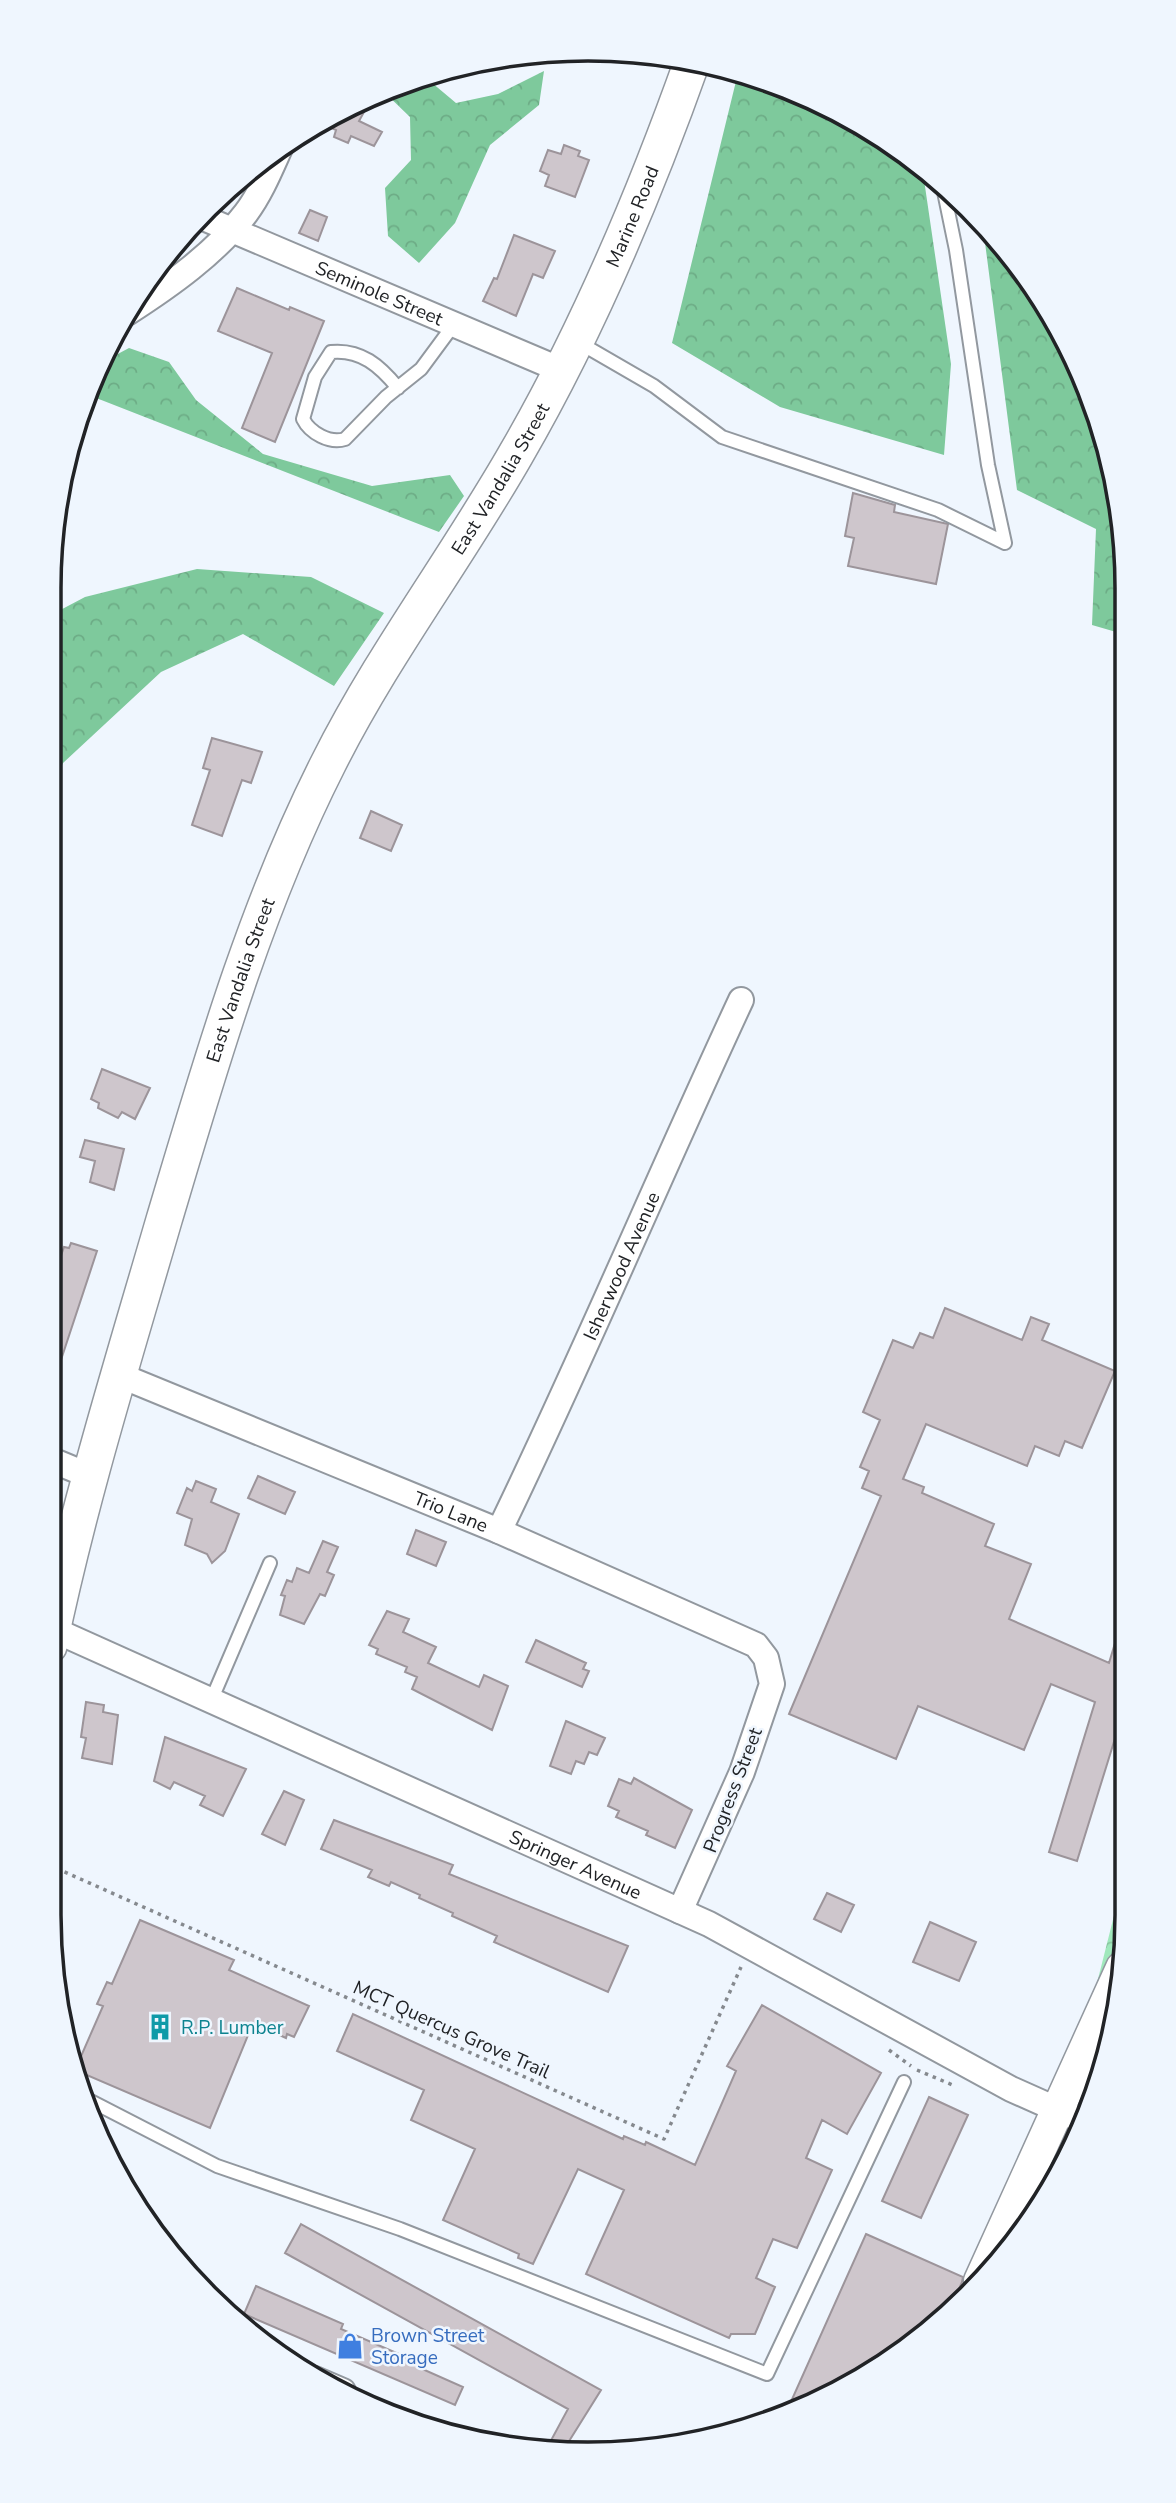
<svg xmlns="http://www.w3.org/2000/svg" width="1176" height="2503" font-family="'Nunito Sans',sans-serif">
  <defs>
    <pattern id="forest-crowns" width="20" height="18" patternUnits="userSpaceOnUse" patternTransform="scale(1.75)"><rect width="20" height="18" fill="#7ec99c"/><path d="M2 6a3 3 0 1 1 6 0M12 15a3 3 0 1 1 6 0" fill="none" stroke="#6dac86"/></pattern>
    <pattern id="park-crowns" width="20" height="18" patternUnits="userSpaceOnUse" patternTransform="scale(1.75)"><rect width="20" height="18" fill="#a0e8bc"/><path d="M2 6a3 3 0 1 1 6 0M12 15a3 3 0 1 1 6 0" fill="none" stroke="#8ac7a1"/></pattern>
  </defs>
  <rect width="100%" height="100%" fill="#eff6fe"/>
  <path fill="url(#forest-crowns)" d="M544 71 539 105 490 145 455 223 419 263 388 236 385 188 411 160 410 117 382 90 425 77 456 103 498 94Z
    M738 73 794 90 922 166 951 364 944 455 780 407 672 343Z
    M983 227 1015 260 1086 381 1122 517 1123 634 1092 625 1096 529 1017 490Z
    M129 348 169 362 196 400 263 454 372 486 450 475 464 496 439 532 86 394 99 364Z
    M197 569 311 577 384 613 334 686 243 634 161 672 63 763 49 795V616L85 597Z
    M49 1070 61 1124 49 1149Z"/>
  <path fill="url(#park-crowns)" d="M1127 1864C1127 1960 1120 2066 1068 2150L1096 1987Z"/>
  <path fill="#cec6cc" stroke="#9c949a" stroke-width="2" d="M351 106 364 112 359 121 382 132 374 146 351 136 348 143 334 137 336 130 329 127 335 115Z
    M564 145 580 151 578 156 589 160 575 197 545 186 549 175 540 171 548 150 561 154Z
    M310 210 327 217 318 241 299 233Z
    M514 235 555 251 543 278 533 274 516 316 483 301 494 278 497 279Z
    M237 288 289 310 290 307 324 321 275 442 242 428 272 353 218 331Z
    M853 493 895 505 894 512 948 524 936 584 848 566 854 538 845 536Z
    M212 738 262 752 251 783 242 780 222 836 192 825 210 770 203 768Z
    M371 811 402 825 391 851 360 838Z
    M102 1069 150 1088 135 1119 122 1112 118 1118 98 1108 99 1103 91 1099Z
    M85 1140 124 1149 114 1190 90 1182 95 1161 80 1157Z
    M71 1243 97 1251 52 1387H49V1290L64 1247 69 1248Z
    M945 1308 1022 1340 1031 1317 1049 1324 1042 1340 1115 1371 1082 1448 1065 1441 1059 1456 1035 1446 1027 1466 926 1424 903 1479 924 1487 922 1493 994 1524 985 1546 1031 1564 1009 1619 1109 1663 1122 1620H1126V1703L1077 1861 1049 1852 1095 1702 1051 1684 1024 1750 918 1706 896 1759 789 1714 881 1496 862 1488 869 1471 860 1467 880 1420 863 1412 893 1340 913 1348 920 1333 933 1338Z
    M258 1476 295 1492 285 1514 248 1498Z
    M196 1481 216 1489 211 1502 239 1514 225 1551 212 1563 207 1554 185 1545 192 1519 177 1513 187 1488 192 1491Z
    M416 1530 446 1542 436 1566 407 1554Z
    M323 1541 338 1547 327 1572 334 1575 325 1596 320 1594 304 1624 280 1615 285 1596 281 1595 287 1580 292 1582 297 1568 309 1573Z
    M387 1611 409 1619 403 1632 436 1647 428 1663 479 1687 484 1675 508 1686 492 1730 412 1689 417 1677 405 1672 407 1667 376 1654 378 1649 369 1645Z
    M536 1640 586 1663 583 1669 589 1671 582 1687 526 1662Z
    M86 1702 104 1705 103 1712 118 1715 112 1764 82 1758 86 1738 81 1737Z
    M566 1721 605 1738 597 1755 589 1752 584 1764 576 1761 571 1774 550 1766Z
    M165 1737 246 1769 223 1816 200 1805 205 1796 174 1782 170 1789 154 1781Z
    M634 1778 692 1810 675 1848 646 1835 648 1831 616 1817 619 1811 608 1806 619 1779 631 1784Z
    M284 1791 304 1800 285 1845 262 1834Z
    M334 1820 453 1865 449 1874 628 1946 608 1992 494 1942 497 1936 452 1916 453 1913 419 1898 420 1895 391 1882 389 1886 368 1877 372 1870 321 1849Z
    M827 1893 854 1905 841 1932 814 1919Z
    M140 1920 234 1960 229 1970 309 2006 294 2037 287 2034 286 2038 253 2023 210 2128 75 2070 103 2006 97 2004 107 1982 112 1984Z
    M930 1922 976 1942 959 1981 913 1962Z
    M762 2005 881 2073 847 2134 822 2120 806 2158 832 2170 797 2248 773 2239 756 2278 775 2287 755 2334H731L729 2338 586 2274 624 2190 578 2169 533 2264 518 2258 519 2254 443 2220 475 2149 411 2120 424 2090 337 2051 353 2014 623 2139 624 2136 645 2145 646 2142 695 2165 736 2071 727 2066Z
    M929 2097 968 2115 921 2218 882 2201Z
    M301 2224 601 2390 566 2446H548L568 2409 285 2253Z
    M866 2234 963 2277 962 2282 952 2305 857 2382 785 2415Z
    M256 2286 343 2324 341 2329 422 2364 420 2368 463 2387 455 2405 244 2314Z"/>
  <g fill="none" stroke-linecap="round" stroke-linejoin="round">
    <g stroke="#92989f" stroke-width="16">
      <path id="service" d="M578 342 654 386 722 437 938 510 1005 543 988 465 956 250 943 187
        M398 388C380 366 361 349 331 352L315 377 303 419C310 433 330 444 345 439L386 397 421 369 455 323
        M211 1701 270 1563
        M81 2096 217 2166 400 2229 767 2374 904 2082"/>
    </g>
    <g stroke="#92989f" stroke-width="28">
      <g id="minor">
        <path id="s1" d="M199 216 561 370"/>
        <path d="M127 313C169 286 216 253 246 213 261 193 271 168 281 146"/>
        <path id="s2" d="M119 1375 499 1531 756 1645 766 1658 772 1684 742 1772 680 1911"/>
        <path d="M49 1459 90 1476"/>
        <path id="s3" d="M499 1531C584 1356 659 1176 741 1000"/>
        <path id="s4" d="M52 1629 709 1924 1011 2089 1085 2122"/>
        <path d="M315 2379 343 2391"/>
      </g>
    </g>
    <g stroke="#92989f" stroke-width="35">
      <path id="tertiary" d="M980 2281 1122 1968"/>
    </g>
    <g stroke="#92989f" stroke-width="38">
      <g id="secondary">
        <path id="s5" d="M49 1646C79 1502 123 1361 164 1220 210 1066 255 908 328 764 382 656 456 559 516 454 588 330 645 194 693 59"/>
      </g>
    </g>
    <path stroke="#85898e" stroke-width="3.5" stroke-dasharray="3.5 5" stroke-linecap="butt" d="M49 1865 664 2139 741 1967
      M1117 1943 1127 1916
      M889 2050 911 2066
      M917 2070 955 2086"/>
    <use href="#service" stroke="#fff" stroke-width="12"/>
    <use href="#minor" stroke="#fff" stroke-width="24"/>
    <use href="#tertiary" stroke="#fff" stroke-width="32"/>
    <use href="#secondary" stroke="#fff" stroke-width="35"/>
  </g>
  <defs>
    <g id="building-bare" transform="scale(2.1)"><path d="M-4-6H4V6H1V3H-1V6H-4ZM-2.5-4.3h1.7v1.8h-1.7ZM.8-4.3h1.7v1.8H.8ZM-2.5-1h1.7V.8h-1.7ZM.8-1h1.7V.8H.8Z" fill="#0f9aa8" stroke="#eff6fe" stroke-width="2.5" paint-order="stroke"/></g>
    <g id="shop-bare" transform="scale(2.1)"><path d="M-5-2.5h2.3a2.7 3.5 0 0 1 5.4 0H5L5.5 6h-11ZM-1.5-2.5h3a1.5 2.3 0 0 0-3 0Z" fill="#3f7fe0" stroke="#eff6fe" stroke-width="2.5" paint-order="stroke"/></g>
  </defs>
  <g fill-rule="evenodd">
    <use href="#building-bare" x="160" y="2027"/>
    <use href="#shop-bare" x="350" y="2346"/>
  </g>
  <g text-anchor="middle" stroke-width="5" stroke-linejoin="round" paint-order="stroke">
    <g font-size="19" fill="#212326" stroke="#eff6fe">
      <text dy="7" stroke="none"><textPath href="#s5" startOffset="1554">Marine Road</textPath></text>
      <text dy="7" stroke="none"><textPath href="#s1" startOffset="196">Seminole Street</textPath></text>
      <text dy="7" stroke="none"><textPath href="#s5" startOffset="1260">East Vandalia Street</textPath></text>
      <text dy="7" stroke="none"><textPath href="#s5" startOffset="693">East Vandalia Street</textPath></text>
      <text dy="7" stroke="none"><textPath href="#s3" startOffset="292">Isherwood Avenue</textPath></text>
      <text dy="7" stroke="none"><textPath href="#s2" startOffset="359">Trio Lane</textPath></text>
      <text transform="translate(732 1790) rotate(-69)" y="7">Progress Street</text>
      <text dy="7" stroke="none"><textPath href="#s4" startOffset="574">Springer Avenue</textPath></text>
      <text transform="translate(452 2029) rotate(24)" y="7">MCT Quercus Grove Trail</text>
    </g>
    <g font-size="19" fill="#0d838f" stroke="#eff6fe" text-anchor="start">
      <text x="181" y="2034">R.P. Lumber</text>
    </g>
    <g font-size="19" fill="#366cbe" stroke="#eff6fe" text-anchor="start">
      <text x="371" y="2342">Brown Street<tspan x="371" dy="22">Storage</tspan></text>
    </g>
  </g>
  <path d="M0 0H1176V2503H0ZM588 61H588A527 527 0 0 1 1115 588V1915A527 527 0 0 1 588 2442H588A527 527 0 0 1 61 1915V588A527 527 0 0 1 588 61Z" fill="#eff6fe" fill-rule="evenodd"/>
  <path fill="none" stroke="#212326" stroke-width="3.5" d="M588 61H588A527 527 0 0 1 1115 588V1915A527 527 0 0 1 588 2442H588A527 527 0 0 1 61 1915V588A527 527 0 0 1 588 61Z"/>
</svg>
